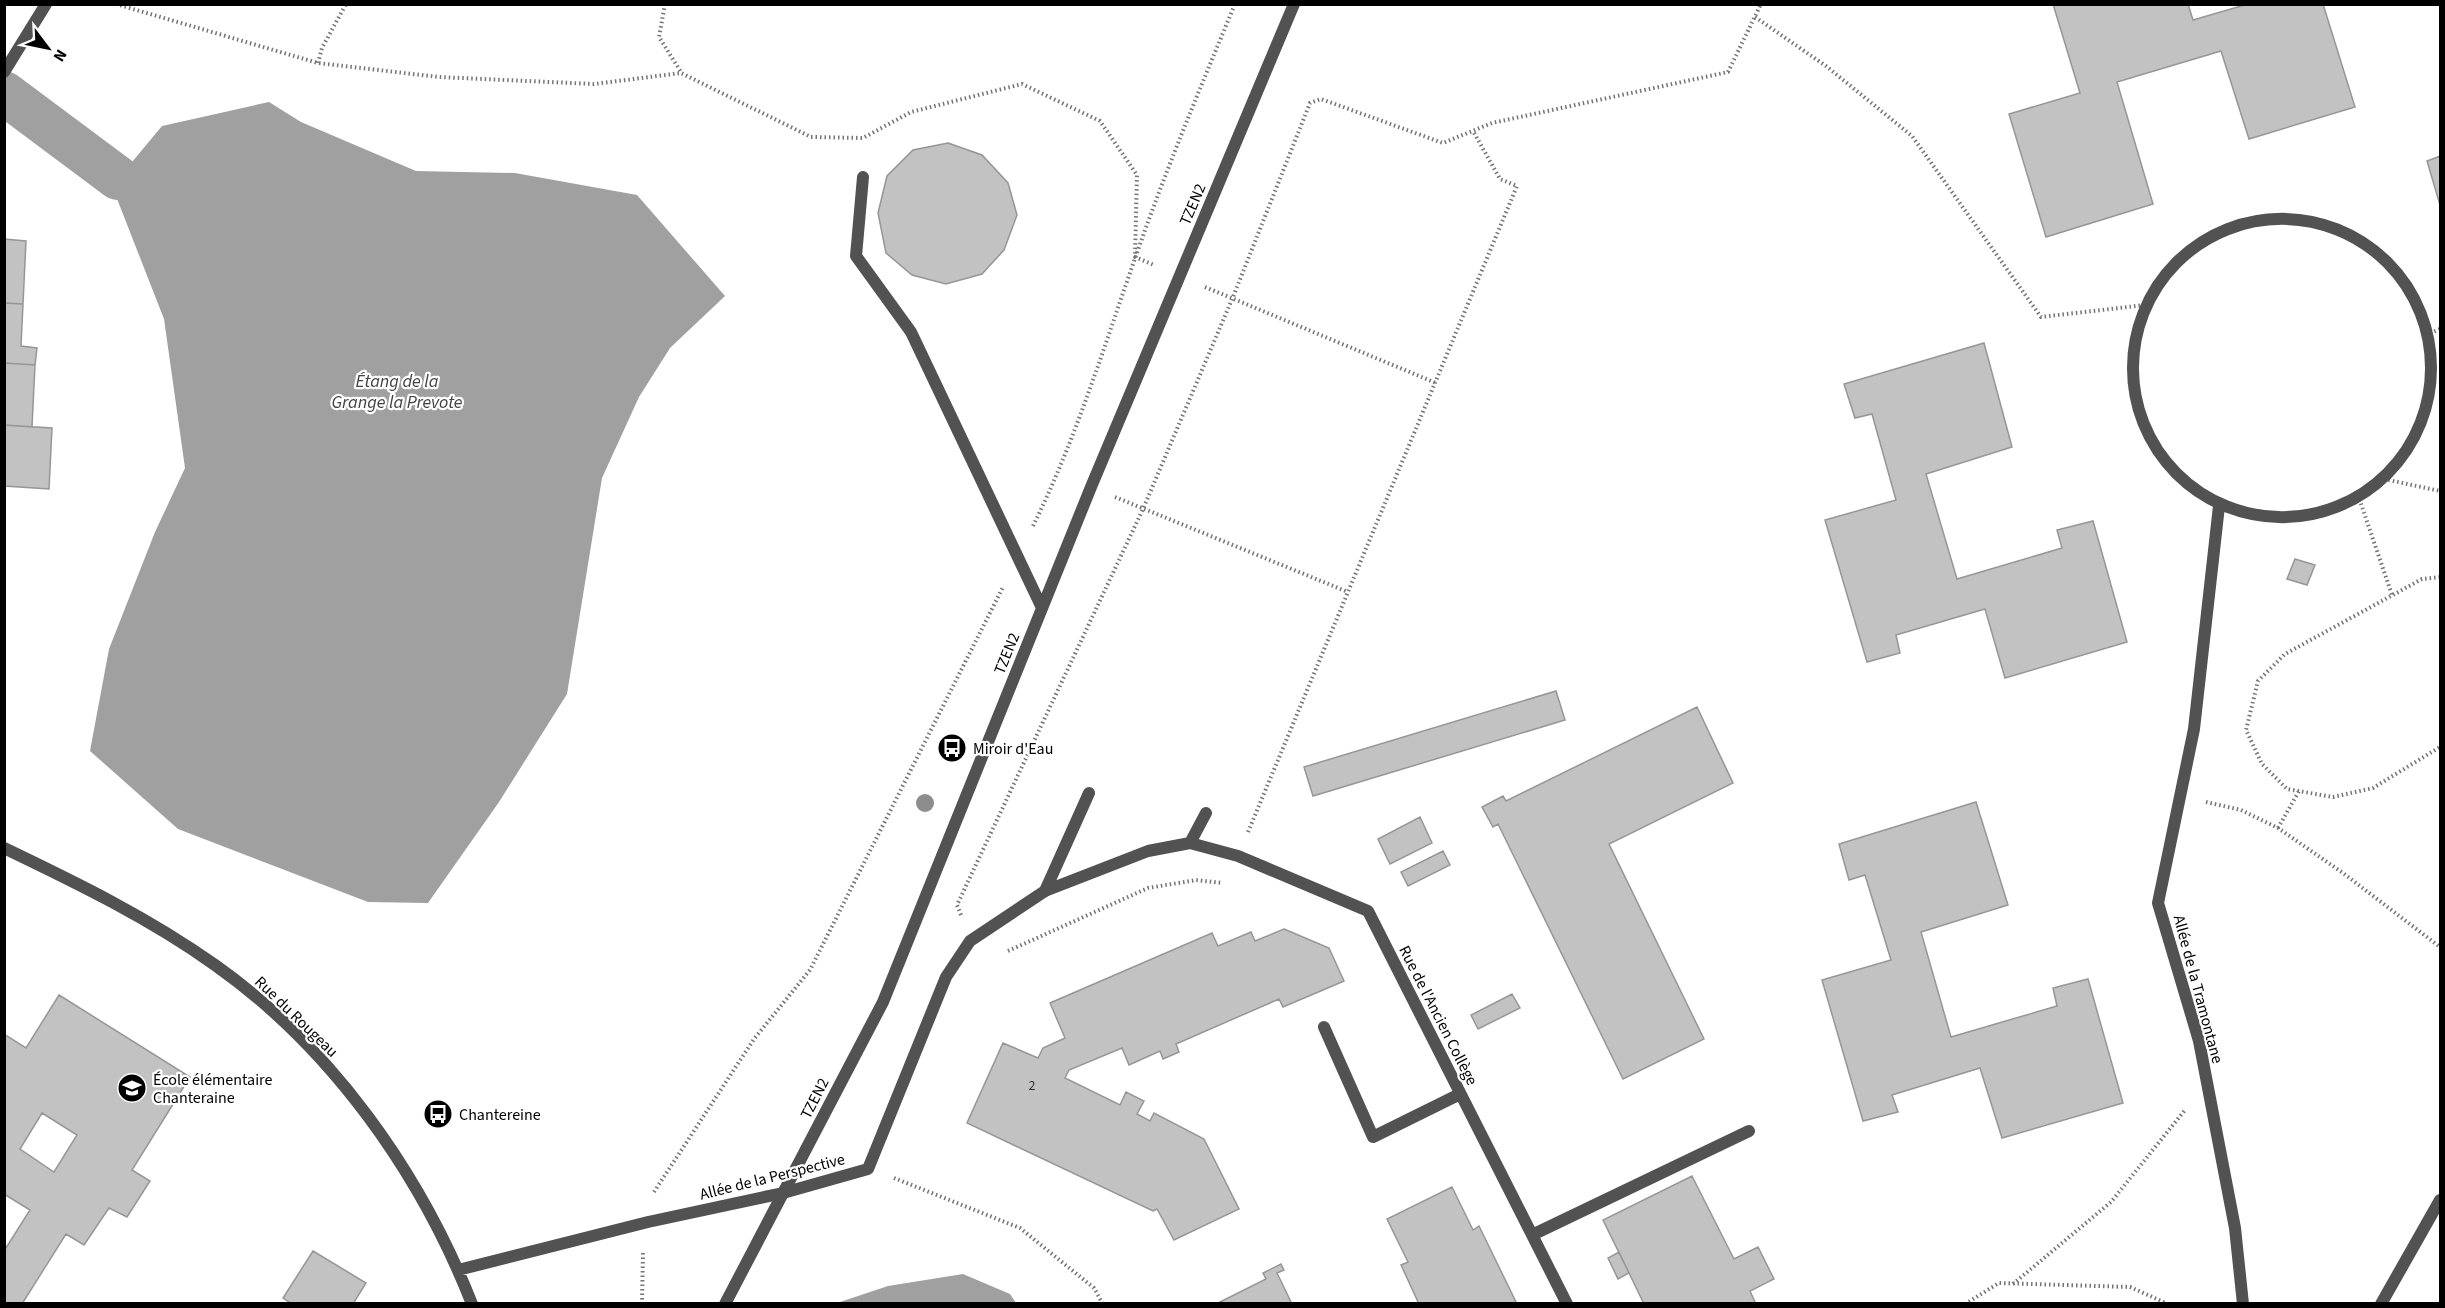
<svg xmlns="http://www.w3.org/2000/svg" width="2445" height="1308" font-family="'Source Sans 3',sans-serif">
  <rect width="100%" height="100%" fill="#fff"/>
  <path fill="#a0a0a0" d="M269 102 301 122 416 171 515 173 637 195 725 296 670 348 639 397 602 478 567 694 499 802 428 903 368 902 178 829 90 751 109 649 155 532 185 468 164 319 112 186 162 126Z
    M963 1274 1010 1294 1016 1303H837L888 1286Z"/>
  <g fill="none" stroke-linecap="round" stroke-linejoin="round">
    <path stroke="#a0a0a0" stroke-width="44" d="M4 93 118 178"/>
  </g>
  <path fill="#c2c2c2" stroke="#969696" stroke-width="1.5" fill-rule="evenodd" d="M2053 4H2188L2193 20 2248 4H2323L2355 107 2249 139 2221 51 2117 82 2153 204 2046 237 2009 114 2080 93Z
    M948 143 982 155 1008 183 1017 215 1004 250 982 274 946 284 912 275 886 253 878 213 887 176 913 150Z
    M2440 156V205L2427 161Z
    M4 239 26 241 23 304 4 303Z
    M4 303 23 304 21 346 37 348 35 365 4 363Z
    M1984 343 2012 447 1926 474 1957 579 2062 548 2057 530 2093 521 2127 642 2005 678 1985 609 1896 635 1900 653 1867 662 1825 520 1896 500 1872 414 1855 418 1844 384Z
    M4 363 35 365 32 427 4 425Z
    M4 425 52 428 49 489 4 486Z
    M2295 559 2315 565 2307 585 2287 579Z
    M1556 691 1565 720 1313 796 1304 767Z
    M1697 707 1733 783 1609 844 1704 1039 1623 1079 1498 824 1493 827 1482 807 1503 796 1506 801Z
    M1976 802 2008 905 1921 932 1951 1037 2057 1006 2053 988 2088 979 2123 1103 2002 1138 1980 1068 1892 1095 1898 1112 1863 1121 1822 980 1891 960 1865 875 1849 880 1839 844Z
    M1420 817 1432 843 1390 864 1378 839Z
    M1443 851 1450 865 1408 886 1401 872Z
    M1284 929 1329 948 1344 981 1283 1007 1279 999 1176 1044 1179 1052 1163 1059 1160 1051 1129 1065 1122 1048 1069 1070 1065 1078 1120 1105 1126 1092 1144 1101 1137 1114 1150 1121 1154 1113 1204 1139 1239 1209 1174 1240 1157 1209 1153 1211 967 1123 1003 1043 1038 1058 1043 1048 1065 1038 1050 1003 1212 933 1218 946 1251 932 1255 941Z
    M1512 994 1520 1008 1478 1029 1471 1015Z
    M59 995 190 1077 132 1170 150 1181 127 1217 109 1208 84 1245 66 1234 22 1304H4V1251L30 1210 4 1194V1034L26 1048ZM42 1113 77 1135 54 1172 20 1149Z
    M1692 1176 1734 1259 1758 1247 1774 1279 1750 1291 1756 1304H1644L1629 1273 1603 1220Z
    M1452 1187 1473 1230 1479 1226 1517 1304H1419L1401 1265 1408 1262 1387 1219Z
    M313 1251 366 1283 353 1304H292L283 1298Z
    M1619 1252 1629 1273 1618 1279 1608 1258Z
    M1281 1264 1284 1270 1277 1273 1292 1304H1216L1266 1279 1263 1273Z"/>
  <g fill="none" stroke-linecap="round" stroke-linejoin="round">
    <path stroke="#747474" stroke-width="4" stroke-dasharray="1.5 3" stroke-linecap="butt" d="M116 4 318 63 439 77 594 84 681 73 811 137 863 138 911 112 1022 84 1100 121 1137 175 1135 257 1154 265
      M665 4 659 37 681 72
      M1755 17 1826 66 1912 136 2041 317 2145 305
      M318 63 322 48 346 4
      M1205 287 1436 383
      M2426 335 2440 329
      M2384 479 2440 491
      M2358 495 2392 595
      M1115 497 1348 592
      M1033 526C1077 437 1105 343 1138 250 1167 167 1201 86 1235 4
      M2440 577 2422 579 2285 654 2258 681 2246 730 2262 764 2287 789 2333 797 2373 788 2440 747
      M2206 802 2241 810 2278 828 2343 873 2440 947
      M2278 828 2299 791
      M1248 832 1517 186 1500 179 1473 131
      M961 915 957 905 1143 509 1233 297 1310 103 1321 99 1443 143 1492 123 1728 72 1761 4
      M1008 951 1148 888 1196 880 1223 883
      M894 1178 1020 1228 1094 1288 1103 1304
      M654 1192 754 1039 810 970 1003 587
      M2013 1284 2111 1202 2185 1110
      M642 1304 643 1252
      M1965 1304 1999 1283 2130 1287 2168 1304"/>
    <path stroke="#525252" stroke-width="12" d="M863 177 856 256 911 332 1042 608
      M2133 368a149 149 0 1 1 298 0a149 149 0 1 1-298 0Z
      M2219 506 2194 729 2158 903 2199 1041 2235 1228 2243 1304
      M1089 793 1045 891 1148 851 1190 843 1206 813
      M1190 843 1238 856 1368 911 1567 1304
      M1324 1027 1373 1137 1460 1094
      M1532 1235 1749 1131
      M725 1304 883 1002 1091 487 1294 4
      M2381 1304 2440 1200"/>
    <path stroke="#525252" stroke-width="12" d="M4 72 46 4
      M4 848C77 883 149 918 215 965 331 1047 420 1172 472 1304
      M458 1270 648 1222 783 1193 868 1169 946 977 970 941 1045 891"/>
  </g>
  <circle fill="#8d8d8d" cx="925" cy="803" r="9"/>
  <defs>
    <g id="bus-disc" transform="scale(1.5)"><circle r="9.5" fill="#000" stroke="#fff"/><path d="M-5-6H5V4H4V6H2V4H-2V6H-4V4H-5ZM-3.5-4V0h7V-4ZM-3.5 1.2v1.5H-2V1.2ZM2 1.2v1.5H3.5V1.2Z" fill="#fff"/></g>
    <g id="school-disc" transform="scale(1.5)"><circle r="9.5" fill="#000" stroke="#fff"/><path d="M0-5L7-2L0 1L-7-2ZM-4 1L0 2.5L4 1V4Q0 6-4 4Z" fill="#fff"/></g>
  </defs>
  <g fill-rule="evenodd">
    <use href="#bus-disc" x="952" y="748"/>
    <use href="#school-disc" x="132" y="1088"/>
    <use href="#bus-disc" x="438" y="1114"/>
  </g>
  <g text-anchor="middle" stroke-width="4.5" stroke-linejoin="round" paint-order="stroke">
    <g font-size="14" fill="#303030">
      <text x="1032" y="1090">2</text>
    </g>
    <g font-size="16" fill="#000" stroke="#fff">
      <text transform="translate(1192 204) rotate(-67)" y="6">TZEN2</text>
      <text transform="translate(1006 653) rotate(-68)" y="6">TZEN2</text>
      <text transform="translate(2199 989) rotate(75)" y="6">Allée de la Tramontane</text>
      <text transform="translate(1439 1015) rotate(63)" y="6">Rue de l'Ancien Collège</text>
      <text transform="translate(297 1016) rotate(44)" y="6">Rue du Rougeau</text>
      <text transform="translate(814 1098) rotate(-63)" y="6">TZEN2</text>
      <text transform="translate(772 1176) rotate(-14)" y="6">Allée de la Perspective</text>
    </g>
    <g font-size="16" fill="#000" stroke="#fff" text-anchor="start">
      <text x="973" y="754">Miroir d'Eau</text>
      <text x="153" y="1085">École élémentaire<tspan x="153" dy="18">Chanteraine</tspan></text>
      <text x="459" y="1120">Chantereine</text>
    </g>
    <g font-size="18" font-style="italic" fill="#414141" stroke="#fff">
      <text x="397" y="387">Étang de la<tspan x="397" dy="21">Grange la Prevote</tspan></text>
    </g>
  </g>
  <rect width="2445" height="1308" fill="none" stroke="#000000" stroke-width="12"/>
  <g transform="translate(48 48) rotate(122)" stroke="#ffffff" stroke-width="4.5" paint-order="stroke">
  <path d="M0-4.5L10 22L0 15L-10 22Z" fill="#000000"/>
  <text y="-9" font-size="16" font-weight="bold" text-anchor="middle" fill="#000000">N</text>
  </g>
</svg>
